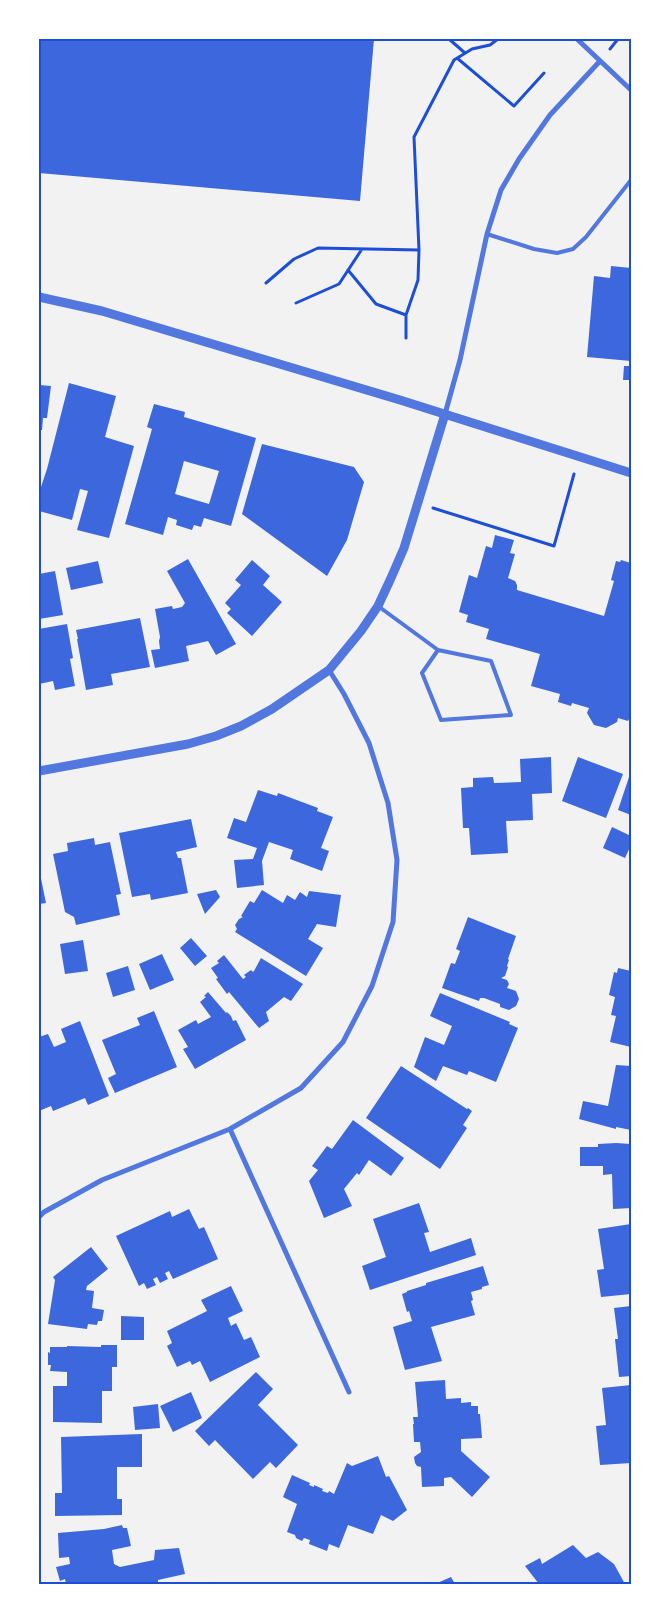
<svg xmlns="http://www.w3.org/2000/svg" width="670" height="1623" font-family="'Fira Sans Condensed',sans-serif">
  <rect width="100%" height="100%" fill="#f2f2f2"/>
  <path fill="#3d67dc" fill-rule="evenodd" d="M39 39H374L360 201 39 173Z
    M611 266 631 268V361L587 357 594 276 610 278Z
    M624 366H631V380H623Z
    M69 383 116 396 105 437 134 446 109 538 77 530 88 491 80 489 72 520 39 511V493L47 469Z
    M39 385 51 386 47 418H43L42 430H39Z
    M154 404 185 412 184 417 256 438 231 526 204 518 201 527 194 525 192 530 176 525 177 520 168 517 163 535 125 524 152 429 147 427ZM184 461 219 471 209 504 175 494Z
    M262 444 354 467 364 482 347 540 327 576 242 514Z
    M495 535 514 540 510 553 515 554 508 578 515 581 517 585V590L604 616 614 581 611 580 616 561 620 562 621 560 631 563V715L628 721 618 718 617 722 606 728 594 725 587 713 589 708 572 703 571 706 558 702 560 694 531 686 540 654 486 639 489 629 466 622 468 615 459 612 469 575 477 578 486 546 492 548Z
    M188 559 236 644 216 655 208 641 186 646 189 661 155 668 151 650 160 649 159 641 160 637 155 609 172 606 173 609 182 607 185 603 167 571Z
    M252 560 270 576 263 585 282 602 252 636 227 613 231 609 225 603 241 585 235 580Z
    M98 561 103 583 71 590 66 568Z
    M55 571 63 615 39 619V574Z
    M140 618 150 667 111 674 113 685 86 690 77 639H78L76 630Z
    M67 624 73 658 70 659 75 686 55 690 53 681 39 684V629Z
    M551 757 552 793 532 794 533 820 506 821 508 853 471 855 469 828H463L461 788 473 787V778L493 777 494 783 521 782 520 759Z
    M578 757 623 774 606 818 562 801Z
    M631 771V815L618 810Z
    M258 790 277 796 278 793 318 808 317 811 333 817 321 848 329 851 322 871 290 859 293 850 269 842 262 861 264 885 237 888 234 860 253 859 257 848 227 838 234 818 246 822Z
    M191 819 197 847 176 852 178 858H181L188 893 151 900 150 894 132 897 119 833Z
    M612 827 631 836V845L625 858 603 848Z
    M94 838 95 845 110 842 121 894 116 895 120 915 76 925 74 917 65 912 53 854 68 851 67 843Z
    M39 869 46 903 39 904Z
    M216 890 220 897 205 914 197 894Z
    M262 890 283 903 287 895 295 900 300 892 307 897 309 891 341 895 336 927 317 924 308 939 323 948 306 976 235 932 237 929 235 925 239 919 243 917 241 916 250 901 254 903Z
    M468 917 516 936 508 959 509 960 507 966 508 967 505 976 501 978 507 980 509 984 507 988 516 991 519 999 516 1006 509 1010 500 1007V1004L484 998H480L479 1001 442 988 451 963 455 964 460 951 456 949Z
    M191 938 207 956 195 966 180 948Z
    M83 940 88 971 65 974 60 944Z
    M162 954 174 980 150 990 139 964Z
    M224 955 243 979 246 977 244 975 251 970 253 972 254 971 261 958 303 984 291 1001 284 997 266 1012 269 1021 259 1028 229 992 227 994 216 979 218 978 211 968 219 963 217 961Z
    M128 966 135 990 113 997 106 973Z
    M618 968 631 971V1047L610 1042 616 1016 611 1015 615 997 609 995 614 972 617 973Z
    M208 992 226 1013 227 1012 231 1016 233 1021 236 1020 246 1040 195 1069 183 1049 188 1047 178 1030 196 1020 198 1024 211 1017 200 1002 206 997 204 996Z
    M440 993 510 1022 509 1024 518 1028 496 1082 469 1071 467 1075 443 1066 436 1081 414 1067 425 1037 444 1045 452 1026 430 1016Z
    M154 1011 177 1067 115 1093 108 1078 116 1074 102 1040 140 1025 137 1018Z
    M80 1021 109 1096 88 1105 85 1098 53 1111 51 1106 39 1111V1082L41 1081 39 1077V1037L48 1034 54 1047 66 1042 61 1029Z
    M616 1065 631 1066V1130L616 1127V1129L579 1119 583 1101 608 1106Z
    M401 1066 467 1109 468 1108 472 1111 463 1125 467 1128 440 1169 366 1118Z
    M353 1120 404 1158 391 1176 369 1160 359 1175 357 1173 344 1189 352 1206 324 1218 309 1181 318 1170 312 1166 327 1146 332 1149Z
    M616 1143 631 1144V1208L613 1209 612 1174 603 1175V1166H580V1147H598V1144Z
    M419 1203 429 1232 424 1233 430 1252 471 1238 476 1255 370 1290 362 1266 386 1257 373 1219Z
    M189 1209 199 1229 204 1227 218 1259 173 1279 169 1271 165 1273 168 1279 160 1283 157 1277 153 1279 156 1285 147 1289 144 1283 139 1286 116 1236 170 1211 172 1217Z
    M631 1224V1294L601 1297 597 1270 604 1269 598 1229Z
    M91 1247 108 1269 87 1286 86 1290 94 1291 92 1308 104 1310 102 1321H98L97 1325 88 1324 87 1329 48 1324 55 1280 53 1277Z
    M483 1266 489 1285 482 1287V1289L471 1292 473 1300 471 1301 475 1315 431 1327 442 1361 405 1370 393 1327 412 1321 409 1311 407 1312 402 1294 407 1292V1291L426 1285V1283Z
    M231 1286 243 1311 228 1318 231 1326 236 1323 244 1340 251 1337 260 1357 210 1382 200 1361 192 1365 190 1361 177 1367 167 1346 172 1343 167 1331 207 1311 201 1300Z
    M631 1306V1376L619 1377 615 1339H618L614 1308Z
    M121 1316 144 1317V1340H121Z
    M101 1345H117V1367H112V1391H102V1423L53 1422V1386H67V1372L50 1371 51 1365H48V1352L50 1353V1347H67V1346L101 1347Z
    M256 1372 273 1389 258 1405 298 1445 276 1468 270 1462 253 1479 215 1440 209 1446 195 1431Z
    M445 1380 446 1399 461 1398V1403L471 1402V1406H478V1414H480L482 1438 461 1439V1451L490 1477 472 1497 451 1477 444 1478V1486L422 1487 421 1467 417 1466 415 1463 414 1457 421 1452 420 1442H414L413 1424H414L413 1417H418L415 1382Z
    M631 1385V1463L600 1465 596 1426 606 1425 602 1388Z
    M191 1392 202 1418 173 1432 160 1406Z
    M158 1404 160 1428 135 1430 133 1407Z
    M142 1434V1467H117V1499H122V1515L55 1516V1493H62L61 1437Z
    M378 1456 386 1477 389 1476 407 1510 393 1521 381 1515 373 1534 348 1525 339 1548 329 1544 327 1551 309 1544 310 1540 304 1538 302 1541 296 1538 295 1535 287 1532 297 1504 283 1497 292 1475 310 1483 309 1485 314 1487V1485L323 1489 322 1491 328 1493 329 1491 334 1494 347 1463 352 1466Z
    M122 1525 123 1528H127L131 1546 112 1550 114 1564 120 1567 154 1560 155 1550 179 1548 185 1574 158 1580V1582L147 1584H66L65 1579 60 1581 56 1567 70 1564 69 1557 59 1558 58 1533 104 1529Z
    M573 1545 586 1558 598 1552 614 1564 625 1584H539L525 1566 540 1558 542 1564Z
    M451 1577 455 1584H435Z"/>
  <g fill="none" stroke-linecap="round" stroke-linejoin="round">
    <path stroke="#1d4ed8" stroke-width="3" d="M449 39 465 53
      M610 49 618 39
      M457 58 514 106 544 73
      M348 270 376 304 406 315
      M266 283 294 259 318 248 419 250
      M296 303 339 284 362 249
      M406 338V315L418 280 419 250 414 137 454 60 472 49 490 45 498 39
      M433 508 554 546 574 474"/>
    <path stroke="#5277de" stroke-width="4" d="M487 234 534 249 557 253 573 249 586 237 631 180
      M378 606 438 650 422 673 441 720 511 715 491 661 438 650"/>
    <path stroke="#5277de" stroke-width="5" d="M577 39 631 90
      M445 414 460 360 487 234 501 190 519 159 550 115 600 61
      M230 1129 349 1392
      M39 1217 44 1212 102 1180 230 1129 301 1088 343 1042 372 986 393 922 397 860 388 803 369 743 344 694 329 670"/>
    <path stroke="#5277de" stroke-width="9" d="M39 297 102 311 400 400 631 473
      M39 771 188 744 216 736 241 726 272 709 329 670 361 631 378 606 391 578 404 548 445 414"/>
  </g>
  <rect width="670" height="1623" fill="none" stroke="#ffffff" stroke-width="80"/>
  <rect x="40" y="40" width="590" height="1543" fill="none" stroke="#1d4ed8" stroke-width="2"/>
</svg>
